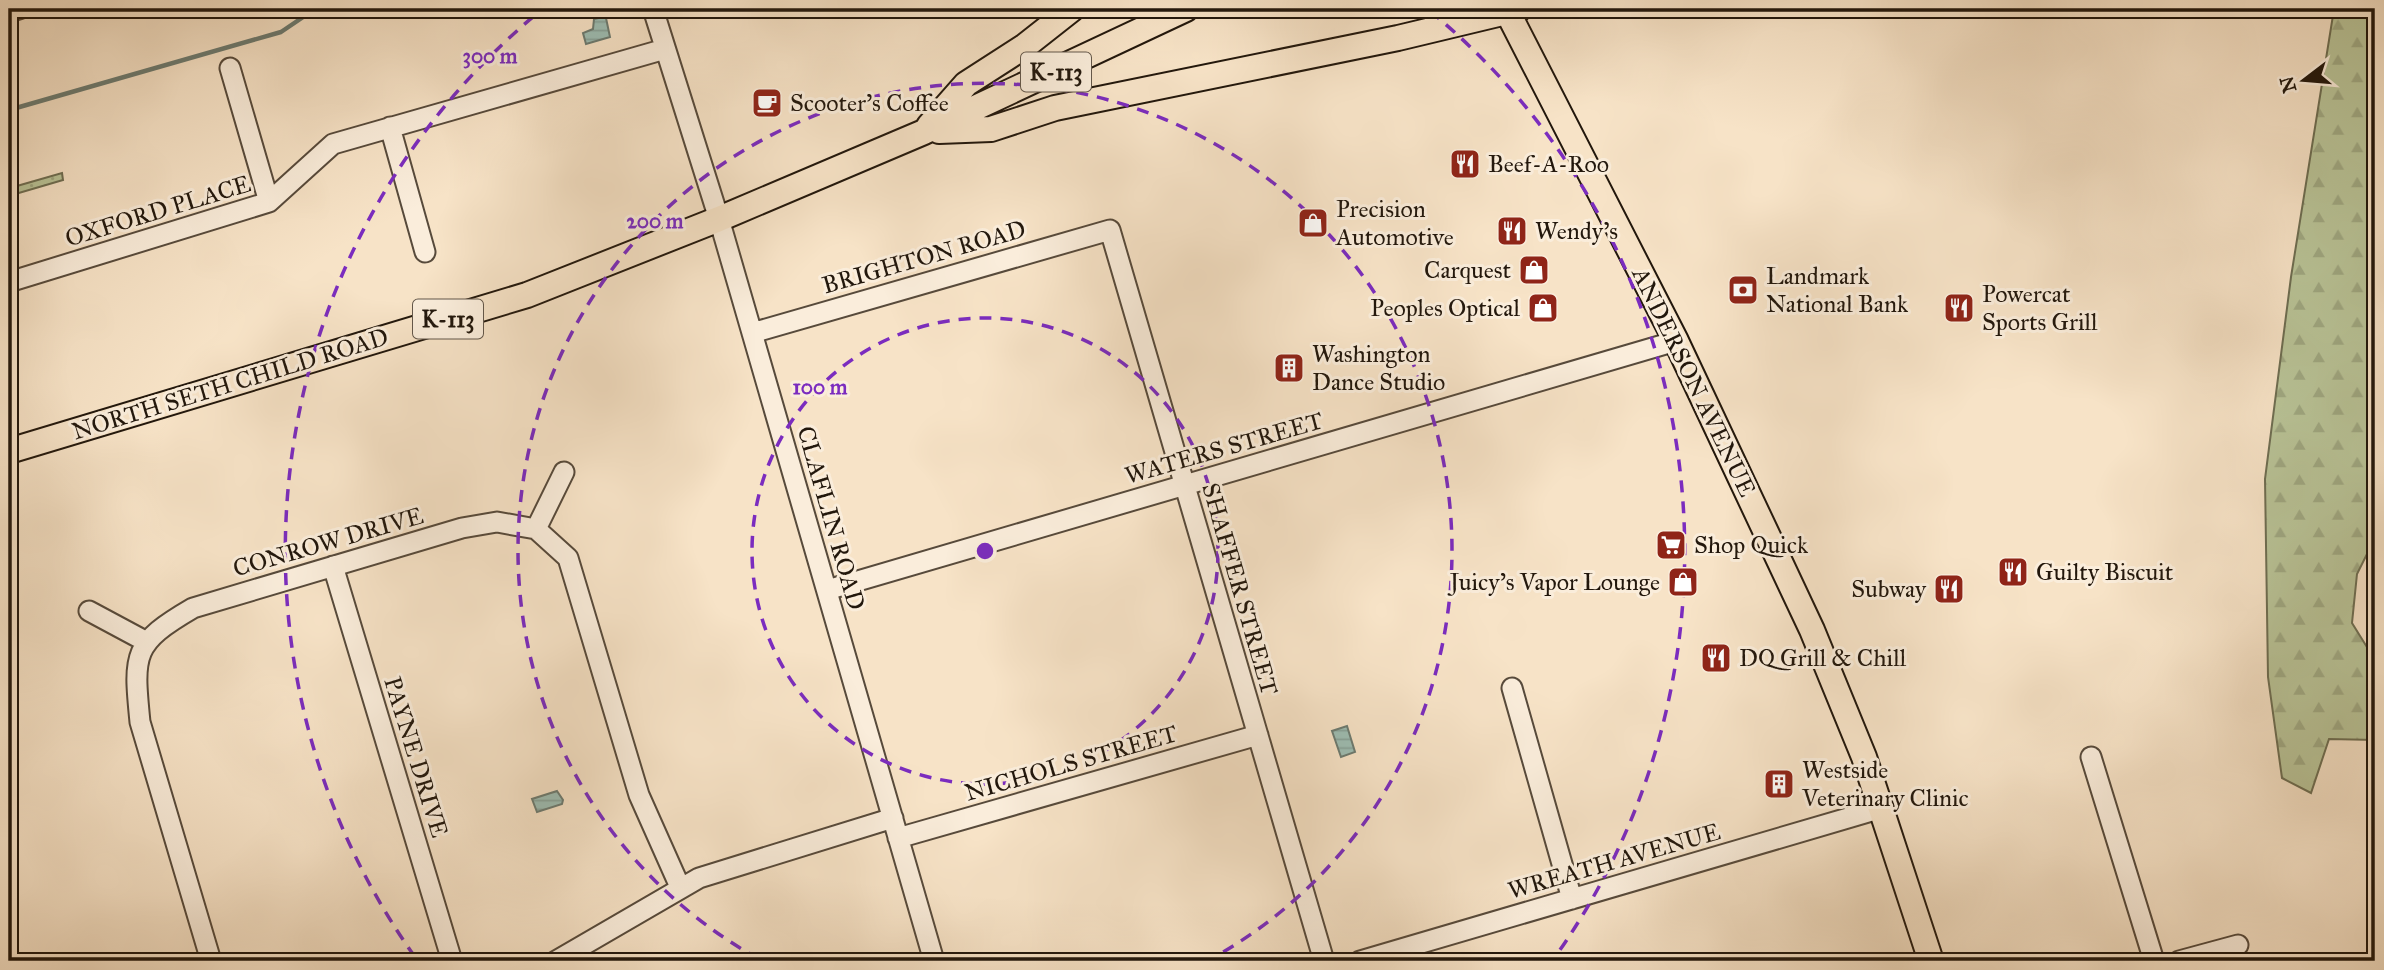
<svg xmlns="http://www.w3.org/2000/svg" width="2384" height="970" font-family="'IM FELL Great Primer',serif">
  <defs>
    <pattern id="grass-dots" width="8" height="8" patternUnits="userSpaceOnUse" patternTransform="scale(1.75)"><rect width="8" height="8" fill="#b9c498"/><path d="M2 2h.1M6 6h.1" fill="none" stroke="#9fa882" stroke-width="1.8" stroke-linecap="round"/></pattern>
    <pattern id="forest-firs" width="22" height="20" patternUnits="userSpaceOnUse" patternTransform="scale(1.75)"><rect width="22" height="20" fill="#b9c498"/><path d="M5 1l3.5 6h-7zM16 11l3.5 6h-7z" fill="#9fa882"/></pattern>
    <pattern id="water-rules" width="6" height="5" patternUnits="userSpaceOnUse" patternTransform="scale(1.75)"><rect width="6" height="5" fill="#9dbeb4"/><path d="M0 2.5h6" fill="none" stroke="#87a39a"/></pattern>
  </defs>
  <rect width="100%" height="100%" fill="#f7e3c7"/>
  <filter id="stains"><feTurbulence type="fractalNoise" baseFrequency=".00286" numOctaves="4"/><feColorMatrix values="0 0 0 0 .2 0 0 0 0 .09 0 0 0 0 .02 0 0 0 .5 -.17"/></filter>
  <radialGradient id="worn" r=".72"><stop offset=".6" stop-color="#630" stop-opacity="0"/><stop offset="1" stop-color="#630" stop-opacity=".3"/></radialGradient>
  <path fill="url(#grass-dots)" stroke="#6e6e52" stroke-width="2" d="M62 173 63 180 12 195 10 188Z"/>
  <path fill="url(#forest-firs)" stroke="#6e6e52" stroke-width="2" d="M2334 9H2375V538L2357 574 2352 623 2375 660V740L2329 739 2311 793 2282 778 2268 677 2265 479 2291 277Z"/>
  <path fill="url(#water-rules)" stroke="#6c7b71" stroke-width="2" d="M603 17 606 18 610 37 586 44 583 33 593 29 594 19Z
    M1347 726 1355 752 1341 757 1332 731Z
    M557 791 563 800 562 804 537 812 532 799Z"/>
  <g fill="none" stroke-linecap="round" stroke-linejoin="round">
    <path stroke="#6c7b71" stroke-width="4.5" d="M9 110 281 32 315 9"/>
    <g stroke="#574a3b" stroke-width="23">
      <path id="minor" d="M653 9 719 219 934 961
        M9 12 19 9
        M230 68 269 202
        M390 127 425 252
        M9 282 269 202 333 144 665 49
        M752 333 1110 230 1324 961
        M536 529 564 472
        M333 566 452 961
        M827 590 1676 341
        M89 611 145 641
        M1512 688 1572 899
        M2091 757 2154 961
        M898 838 1258 735
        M211 961 140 722C133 653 133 643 193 608L462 528 497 522 536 529 568 558 639 795 680 887
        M556 961 699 878 893 818
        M1360 961 1882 808
        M2179 961 2238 945"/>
    </g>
    <g stroke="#22170c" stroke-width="28">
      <path id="major" d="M1506 9 1676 341 1812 630 1864 757 1931 961
        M929 126 966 84 1025 46 1072 9
        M939 131 991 129 1055 108 1398 38 1519 9
        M9 451 527 295 719 219 924 132 1186 9"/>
    </g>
    <use href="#minor" stroke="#faeddb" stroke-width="19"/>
    <use href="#major" stroke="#f7e3c7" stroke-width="24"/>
  </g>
  <g fill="none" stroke="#7b2cbf" stroke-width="3.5" stroke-dasharray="12 9">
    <circle cx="985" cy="551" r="233"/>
    <path d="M759 959A467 467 0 1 1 1211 959"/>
    <path d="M415 957A700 700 0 0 1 540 11M1430 11A700 700 0 0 1 1555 957"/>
  </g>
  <defs>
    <g id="cafe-square" transform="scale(1.575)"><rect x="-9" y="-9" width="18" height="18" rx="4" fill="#8f2418" stroke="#faeddb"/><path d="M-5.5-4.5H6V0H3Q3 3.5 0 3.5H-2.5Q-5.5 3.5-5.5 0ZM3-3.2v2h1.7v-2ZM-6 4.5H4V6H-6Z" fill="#fff"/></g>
    <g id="restaurant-square" transform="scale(1.575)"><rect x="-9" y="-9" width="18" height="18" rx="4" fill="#8f2418" stroke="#faeddb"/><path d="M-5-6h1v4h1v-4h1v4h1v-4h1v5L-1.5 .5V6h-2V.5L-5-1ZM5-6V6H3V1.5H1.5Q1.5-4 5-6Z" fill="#fff"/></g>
    <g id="shop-square" transform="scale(1.575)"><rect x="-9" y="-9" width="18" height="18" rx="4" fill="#8f2418" stroke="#faeddb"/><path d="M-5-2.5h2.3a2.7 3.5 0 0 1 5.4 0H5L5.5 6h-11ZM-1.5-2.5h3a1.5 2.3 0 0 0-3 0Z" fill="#fff"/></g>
    <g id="bank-square" transform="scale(1.575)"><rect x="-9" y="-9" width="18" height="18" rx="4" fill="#8f2418" stroke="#faeddb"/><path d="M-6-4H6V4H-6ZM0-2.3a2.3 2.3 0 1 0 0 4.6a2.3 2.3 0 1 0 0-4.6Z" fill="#fff"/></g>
    <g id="building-square" transform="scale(1.575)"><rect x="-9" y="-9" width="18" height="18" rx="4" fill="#8f2418" stroke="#faeddb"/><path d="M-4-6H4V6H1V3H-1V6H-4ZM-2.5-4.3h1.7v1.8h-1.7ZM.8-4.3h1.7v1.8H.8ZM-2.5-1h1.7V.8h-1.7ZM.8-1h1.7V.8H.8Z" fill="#fff"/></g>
    <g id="supermarket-square" transform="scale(1.575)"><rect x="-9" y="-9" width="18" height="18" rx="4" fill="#8f2418" stroke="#faeddb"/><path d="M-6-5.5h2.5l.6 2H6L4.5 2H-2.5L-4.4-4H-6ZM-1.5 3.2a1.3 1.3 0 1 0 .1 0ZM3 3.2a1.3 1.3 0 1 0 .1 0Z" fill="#fff"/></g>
  </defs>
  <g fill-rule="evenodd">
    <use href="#cafe-square" x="767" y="103"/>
    <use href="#restaurant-square" x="1465" y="164"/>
    <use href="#shop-square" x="1313" y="223"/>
    <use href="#restaurant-square" x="1512" y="231"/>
    <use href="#shop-square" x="1534" y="270"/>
    <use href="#bank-square" x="1743" y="290"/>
    <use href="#shop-square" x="1543" y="308"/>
    <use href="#restaurant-square" x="1959" y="308"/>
    <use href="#building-square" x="1289" y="368"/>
    <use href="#supermarket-square" x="1671" y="545"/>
    <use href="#restaurant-square" x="2013" y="572"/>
    <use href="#shop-square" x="1683" y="582"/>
    <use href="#restaurant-square" x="1949" y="589"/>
    <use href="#restaurant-square" x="1716" y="658"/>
    <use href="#building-square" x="1779" y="784"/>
  </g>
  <g text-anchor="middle" stroke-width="6" stroke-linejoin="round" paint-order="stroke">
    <g fill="#faeddb" stroke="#63574a" stroke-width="2">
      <rect x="1021" y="52.5" width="70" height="39" rx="5"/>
      <rect x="413" y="299.5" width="70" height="39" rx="5"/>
    </g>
    <g font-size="23" font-weight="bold" fill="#22170c">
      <text x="1056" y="80">K-113</text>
      <text x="448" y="327">K-113</text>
    </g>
    <g font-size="24" fill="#22170c" stroke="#faeddb" text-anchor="start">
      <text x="790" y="111">Scooter's Coffee</text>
      <text x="1488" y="172">Beef-A-Roo</text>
      <text x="1336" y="217">Precision<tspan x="1336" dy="28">Automotive</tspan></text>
      <text x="1535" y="239">Wendy's</text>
      <text x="1511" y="278" text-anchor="end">Carquest</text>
      <text x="1766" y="284">Landmark<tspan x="1766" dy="28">National Bank</tspan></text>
      <text x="1982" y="302">Powercat<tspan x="1982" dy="28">Sports Grill</tspan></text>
      <text x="1520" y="316" text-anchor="end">Peoples Optical</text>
      <text x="1312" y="362">Washington<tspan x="1312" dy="28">Dance Studio</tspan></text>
      <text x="1694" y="553">Shop Quick</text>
      <text x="2036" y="580">Guilty Biscuit</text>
      <text x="1660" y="590" text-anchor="end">Juicy's Vapor Lounge</text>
      <text x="1926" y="597" text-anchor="end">Subway</text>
      <text x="1739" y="666">DQ Grill &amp; Chill</text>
      <text x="1802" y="778">Westside<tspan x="1802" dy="28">Veterinary Clinic</tspan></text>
    </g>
    <g font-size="24" fill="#22170c" stroke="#faeddb">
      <text transform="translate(158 211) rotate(-17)" y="8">OXFORD PLACE</text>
      <text transform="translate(924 257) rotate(-16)" y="8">BRIGHTON ROAD</text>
      <text transform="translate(1694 382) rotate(64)" y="8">ANDERSON AVENUE</text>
      <text transform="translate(230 384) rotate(-17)" y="8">NORTH SETH CHILD ROAD</text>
      <text transform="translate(1224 448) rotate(-16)" y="8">WATERS STREET</text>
      <text transform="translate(831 518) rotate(74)" y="8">CLAFLIN ROAD</text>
      <text transform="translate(328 542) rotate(-16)" y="8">CONROW DRIVE</text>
      <text transform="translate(1240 589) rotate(74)" y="8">SHAFFER STREET</text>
      <text transform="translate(416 757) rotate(73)" y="8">PAYNE DRIVE</text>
      <text transform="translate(1071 763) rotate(-16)" y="8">NICHOLS STREET</text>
      <text transform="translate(1614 861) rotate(-16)" y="8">WREATH AVENUE</text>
    </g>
  </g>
  <circle cx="985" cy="551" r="10" fill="#7b2cbf" stroke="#faeddb" stroke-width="3.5"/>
  <g font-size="21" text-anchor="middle" font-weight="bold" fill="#7b2cbf" stroke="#faeddb" stroke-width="6" stroke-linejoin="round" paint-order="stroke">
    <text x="490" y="63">300 m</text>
    <text x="655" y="228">200 m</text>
    <text x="820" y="394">100 m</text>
  </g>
  <rect width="2384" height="970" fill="none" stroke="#f7e3c7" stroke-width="35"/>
  <rect x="10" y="10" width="2363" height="949" fill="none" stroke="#22170c" stroke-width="3.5"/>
  <rect x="18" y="18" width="2349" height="935" fill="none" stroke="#22170c" stroke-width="2"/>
  <g transform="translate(2304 80) rotate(254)" stroke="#faeddb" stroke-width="5" paint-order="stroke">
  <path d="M0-5L12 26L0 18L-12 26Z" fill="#22170c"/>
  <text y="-10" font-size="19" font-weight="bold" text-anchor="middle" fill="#22170c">N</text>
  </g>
  <rect width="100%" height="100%" filter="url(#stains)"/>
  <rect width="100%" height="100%" fill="url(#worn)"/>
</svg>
